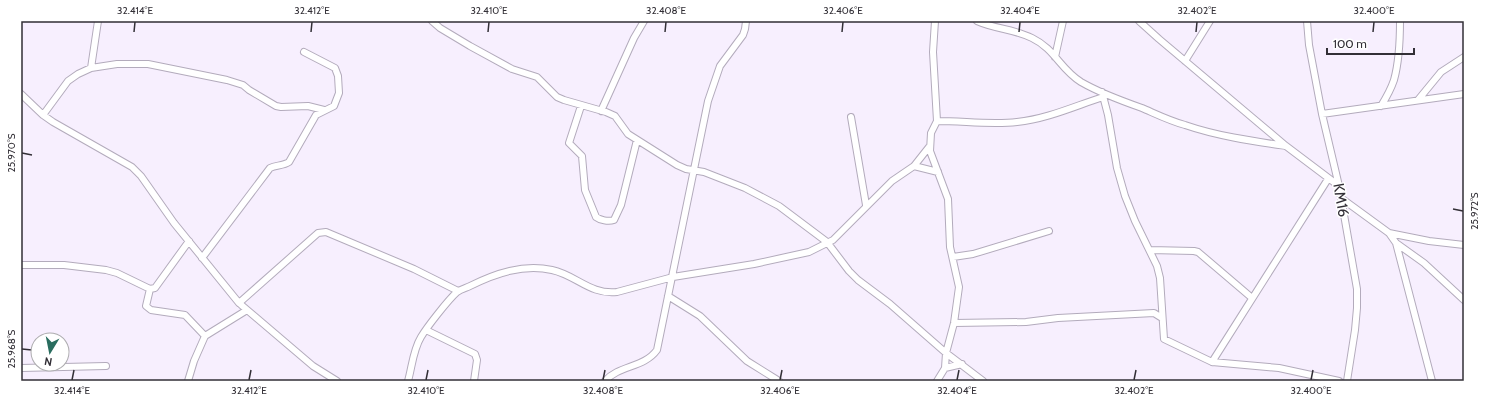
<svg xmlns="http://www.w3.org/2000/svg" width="1485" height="402" font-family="Cabin,sans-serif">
  <rect width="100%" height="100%" fill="#f7effe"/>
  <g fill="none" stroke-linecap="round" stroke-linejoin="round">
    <g stroke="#b3abbc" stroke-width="8">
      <path id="minor" d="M432 21 440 28 470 46 512 69 537 77 557 97 564 100 606 112 615 116 628 134 677 165 686 169 704 172 745 188 779 206 827 242 849 271 858 280 890 304 946 353 983 381
        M935 21 933 52 937 121 931 133 930 151 948 199 950 247 959 287 954 323 946 353 945 368 937 381
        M977 21C995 29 1014 29 1032 38 1055 49 1060 69 1081 82 1100 93 1122 101 1142 108 1156 114 1170 121 1185 125 1217 136 1252 141 1286 146
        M1139 21 1159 39 1286 146 1339 186
        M1307 21 1309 45 1322 114 1339 186 1357 289V308L1355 330 1347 381
        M1055 57 1063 21
        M1185 61 1210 21
        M91 68 98 21
        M1102 92 1108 115 1117 168 1125 196 1135 221 1157 266 1160 278 1164 339 1212 362 1279 368 1339 381
        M21 94 43 115 53 122 132 167 141 176 174 223 239 303 313 366 337 381
        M1418 100 1441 72 1464 57
        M581 106 569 143 582 156 585 190 596 217C600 220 608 222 614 220L621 205 637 140
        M1381 106C1386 98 1391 89 1394 80 1399 62 1400 40 1400 21
        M601 111 634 38 644 21
        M1322 114 1464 94
        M43 115 68 81 78 74 91 68 117 64H148L227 80 243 85 249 90 276 106 281 107 308 106 324 110
        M851 117 866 205
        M937 121C964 121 991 125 1017 122 1047 119 1075 106 1103 97
        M914 166 938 172
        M1341 198 1389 233 1396 243 1424 263 1464 300
        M1389 233 1429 241 1464 245
        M1396 243 1432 381
        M1150 250 1194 251 1198 252 1252 298
        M953 257 973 254 1049 231
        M202 258 270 168C276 165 283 166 289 162L316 115 334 106 339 93 338 76 335 68 304 52
        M21 265H64L106 270 117 273 150 289 155 288 189 241
        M150 289 146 306 151 310 185 315 205 336
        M668 296 700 316 747 361 779 381
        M239 303 318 233 326 232 414 269 458 291
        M954 323 1026 322 1058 318 1154 313 1162 318
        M426 330 475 354 477 360 474 381
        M1212 362 1328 179
        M21 368 106 366
        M945 368 962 364
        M188 381 194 361 205 336 247 310
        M408 381C412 367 413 350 421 337 427 327 448 300 457 292 461 289 466 288 470 286 496 273 523 264 552 270 576 275 590 295 617 292L673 277 754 264 809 252 833 240 892 181 914 166 929 147
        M605 381C619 365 644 368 657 350L708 101 720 66 743 35 745 29 746 21"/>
    </g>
    <use href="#minor" stroke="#fff" stroke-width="6"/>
  </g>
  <path fill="none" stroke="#322f36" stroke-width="1.5" d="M134 32 135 22M311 32 312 22M488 32 489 22M665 32 666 22M842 32 843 22M1019 32 1020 22M1196 32 1197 22M1373 32 1374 22M22 153 32 155M1453 209 1463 211M22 349 32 350M72 380 74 370M249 380 251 370M426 380 428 370M603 380 605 370M780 380 782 370M957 380 959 370M1134 380 1136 370M1311 380 1313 370"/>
  <g text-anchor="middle" stroke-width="3" stroke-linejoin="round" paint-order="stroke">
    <g font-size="15" fill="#322f36" stroke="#fff">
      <text transform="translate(1341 200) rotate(80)" y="5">KM16</text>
    </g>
  </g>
  <rect width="1485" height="402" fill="none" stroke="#ffffff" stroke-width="44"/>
  <g transform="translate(50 352) rotate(190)"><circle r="19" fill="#ffffff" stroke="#adacaf"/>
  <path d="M0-3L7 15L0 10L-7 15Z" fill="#296d5f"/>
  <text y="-6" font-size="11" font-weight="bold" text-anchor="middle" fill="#322f36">N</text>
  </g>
  <path d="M1327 48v6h87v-6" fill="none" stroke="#322f36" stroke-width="2"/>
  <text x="1333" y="48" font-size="12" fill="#322f36" stroke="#ffffff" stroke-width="3" paint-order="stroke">100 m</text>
  <rect x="22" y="22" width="1441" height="358" fill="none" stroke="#322f36" stroke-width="1.5"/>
  <g font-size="10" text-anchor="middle" fill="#322f36">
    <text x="135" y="14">32.414°E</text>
    <text x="312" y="14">32.412°E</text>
    <text x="489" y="14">32.410°E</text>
    <text x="666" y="14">32.408°E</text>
    <text x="843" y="14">32.406°E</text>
    <text x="1020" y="14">32.404°E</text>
    <text x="1197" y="14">32.402°E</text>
    <text x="1374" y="14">32.400°E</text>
    <text transform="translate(11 153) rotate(-90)" y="4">25.970°S</text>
    <text transform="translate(1474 211) rotate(-90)" y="4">25.972°S</text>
    <text transform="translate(11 349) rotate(-90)" y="4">25.968°S</text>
    <text x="72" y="394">32.414°E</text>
    <text x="249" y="394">32.412°E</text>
    <text x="426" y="394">32.410°E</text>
    <text x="603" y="394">32.408°E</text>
    <text x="780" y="394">32.406°E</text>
    <text x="957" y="394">32.404°E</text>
    <text x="1134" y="394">32.402°E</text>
    <text x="1311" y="394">32.400°E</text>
  </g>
</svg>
